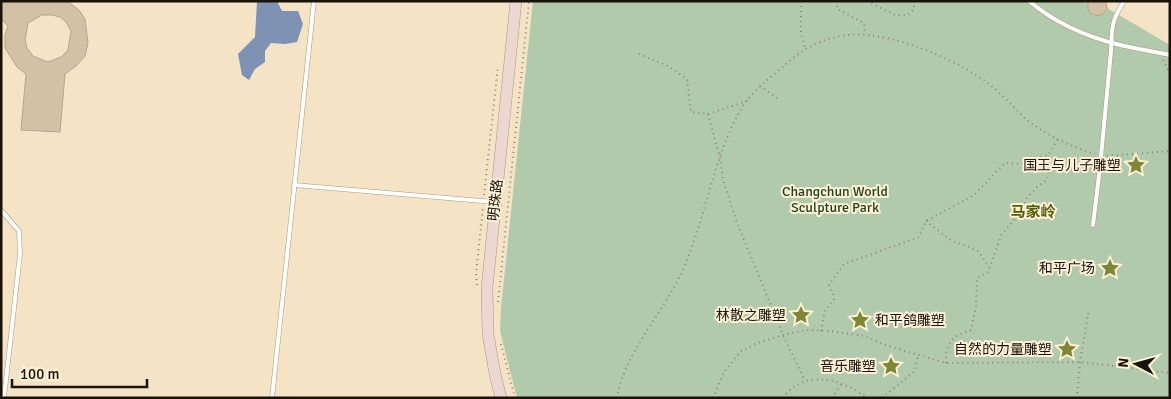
<svg xmlns="http://www.w3.org/2000/svg" width="1171" height="399" font-family="Signika,'Noto Sans SC',sans-serif">
  <rect width="100%" height="100%" fill="#f4e3c5"/>
  <path fill="#b1caab" d="M533 1H1095L1170 45V398H517L500 331 501 308Z"/>
  <path fill="#7e92b3" d="M257 1H277L282 11H298L303 24 297 42 285 44 271 43 265 51V62L255 69 249 80 242 75 238 54 255 37Z"/>
  <path fill="#d2c1a4" stroke="#b7a68a" fill-rule="evenodd" d="M1 1H67L79 10 85 19 88 43 85 56 76 66 65 74 60 132 21 130 26 74 17 67 5 48V35L8 26 1 19ZM42 15H52L60 17 66 22 71 31 68 50 61 57 48 62 33 56 27 48 25 40 28 23Z
    M1088 1H1106L1107 9 1105 12 1100 16 1091 14 1088 9Z"/>
  <g fill="none" stroke-linecap="round" stroke-linejoin="round">
    <g stroke="#aa997d" stroke-width="5">
      <path id="lane" d="M1029 1C1055 23 1087 37 1120 45 1136 49 1153 51 1170 55
        M294 185 494 202
        M1 210 19 231 20 254 4 398
        M1093 225 1100 167 1111 51C1112 27 1111 22 1124 1
        M272 398 314 1"/>
    </g>
    <g stroke="#aa997d" stroke-width="12">
      <path id="secondary" d="M501 398 495 374 488 334 487 288 516 1"/>
    </g>
    <path stroke="#90846f" stroke-width="2" stroke-dasharray="1 4" stroke-linecap="butt" d="M801 1V33L805 48
      M837 1V9L864 23 865 35
      M867 1 895 15H908L914 9V1
      M639 54 668 66 687 79 691 112 708 114 747 101
      M1163 60 1170 74
      M760 86 780 100
      M708 114 720 158 723 179 736 220 783 335 805 381
      M1107 156 1170 151
      M484 195 498 66
      M926 221 952 241 970 247 979 252 989 267
      M477 285 476 274 483 207
      M498 302 529 1
      M821 331 825 310 834 300 833 293 829 285 844 264 919 237 926 221 974 195 1005 163 1021 164 1049 154
      M501 344 515 398
      M946 363C945 343 952 336 971 330L976 306 977 278 988 272 1002 234 1020 213 1027 198 1038 186 1047 180 1050 162 1049 154 1058 139
      M617 398C624 354 662 314 681 274 706 220 712 159 742 107 752 91 771 77 785 65 810 42 841 30 875 36 911 41 960 62 989 84 1002 94 1013 107 1025 118 1045 135 1070 146 1095 154
      M713 398 724 372 740 352 757 343 783 335 806 330 830 331 864 336 888 346 946 363 1080 362 1170 373
      M783 398C804 368 843 379 867 398
      M815 398H821
      M832 398 842 383
      M882 398 915 371 918 354
      M1077 398 1080 362 1089 309"/>
    <use href="#lane" stroke="#fff" stroke-width="4"/>
    <use href="#secondary" stroke="#eed6d2" stroke-width="11"/>
  </g>
  <defs>
    <g id="sight-bare" transform="scale(1.5)"><path d="M0-6L1.8-2.2L6-1.7L2.9 1.2L3.7 5.4L0 3.3L-3.7 5.4L-2.9 1.2L-6-1.7L-1.8-2.2Z" fill="#7e8734" stroke="#fff1d8" stroke-width="2.5" paint-order="stroke"/></g>
  </defs>
  <g fill-rule="evenodd">
    <use href="#sight-bare" x="1136" y="165"/>
    <use href="#sight-bare" x="1110" y="268"/>
    <use href="#sight-bare" x="801" y="315"/>
    <use href="#sight-bare" x="860" y="320"/>
    <use href="#sight-bare" x="1067" y="349"/>
    <use href="#sight-bare" x="891" y="366"/>
  </g>
  <g text-anchor="middle" stroke-width="4" stroke-linejoin="round" paint-order="stroke">
    <g font-size="14" fill="#181207" stroke="#fff1d8" text-anchor="end">
      <text x="1121" y="170">国王与儿子雕塑</text>
      <text x="1095" y="273">和平广场</text>
      <text x="786" y="320">林散之雕塑</text>
      <text x="875" y="325" text-anchor="start">和平鸽雕塑</text>
      <text x="1052" y="354">自然的力量雕塑</text>
      <text x="876" y="371">音乐雕塑</text>
    </g>
    <g font-size="14" fill="#1e4416" stroke="#fff1d8">
      <text x="835" y="196">Changchun World<tspan x="835" dy="16">Sculpture Park</tspan></text>
    </g>
    <g font-size="14" fill="#181207" stroke="#fff1d8">
      <text transform="translate(495 200) rotate(-84)" y="5">明珠路</text>
    </g>
    <g font-size="15" font-weight="bold" fill="#565d07" stroke="#fff1d8">
      <text x="1033" y="217">马家岭</text>
    </g>
  </g>
  <rect width="1171" height="399" fill="none" stroke="#181207" stroke-width="5"/>
  <g transform="translate(1136 364) rotate(276)" stroke="#fff1d8" stroke-width="4" paint-order="stroke">
  <path d="M0-4L9 19L0 12L-9 19Z" fill="#181207"/>
  <text y="-8" font-size="14" font-weight="bold" text-anchor="middle" fill="#181207">N</text>
  </g>
  <path d="M12 379v8h135v-8" fill="none" stroke="#181207" stroke-width="2.5"/>
  <text x="20" y="379" font-size="15" fill="#181207" stroke="#fff1d8" stroke-width="4" paint-order="stroke">100 m</text>
</svg>
